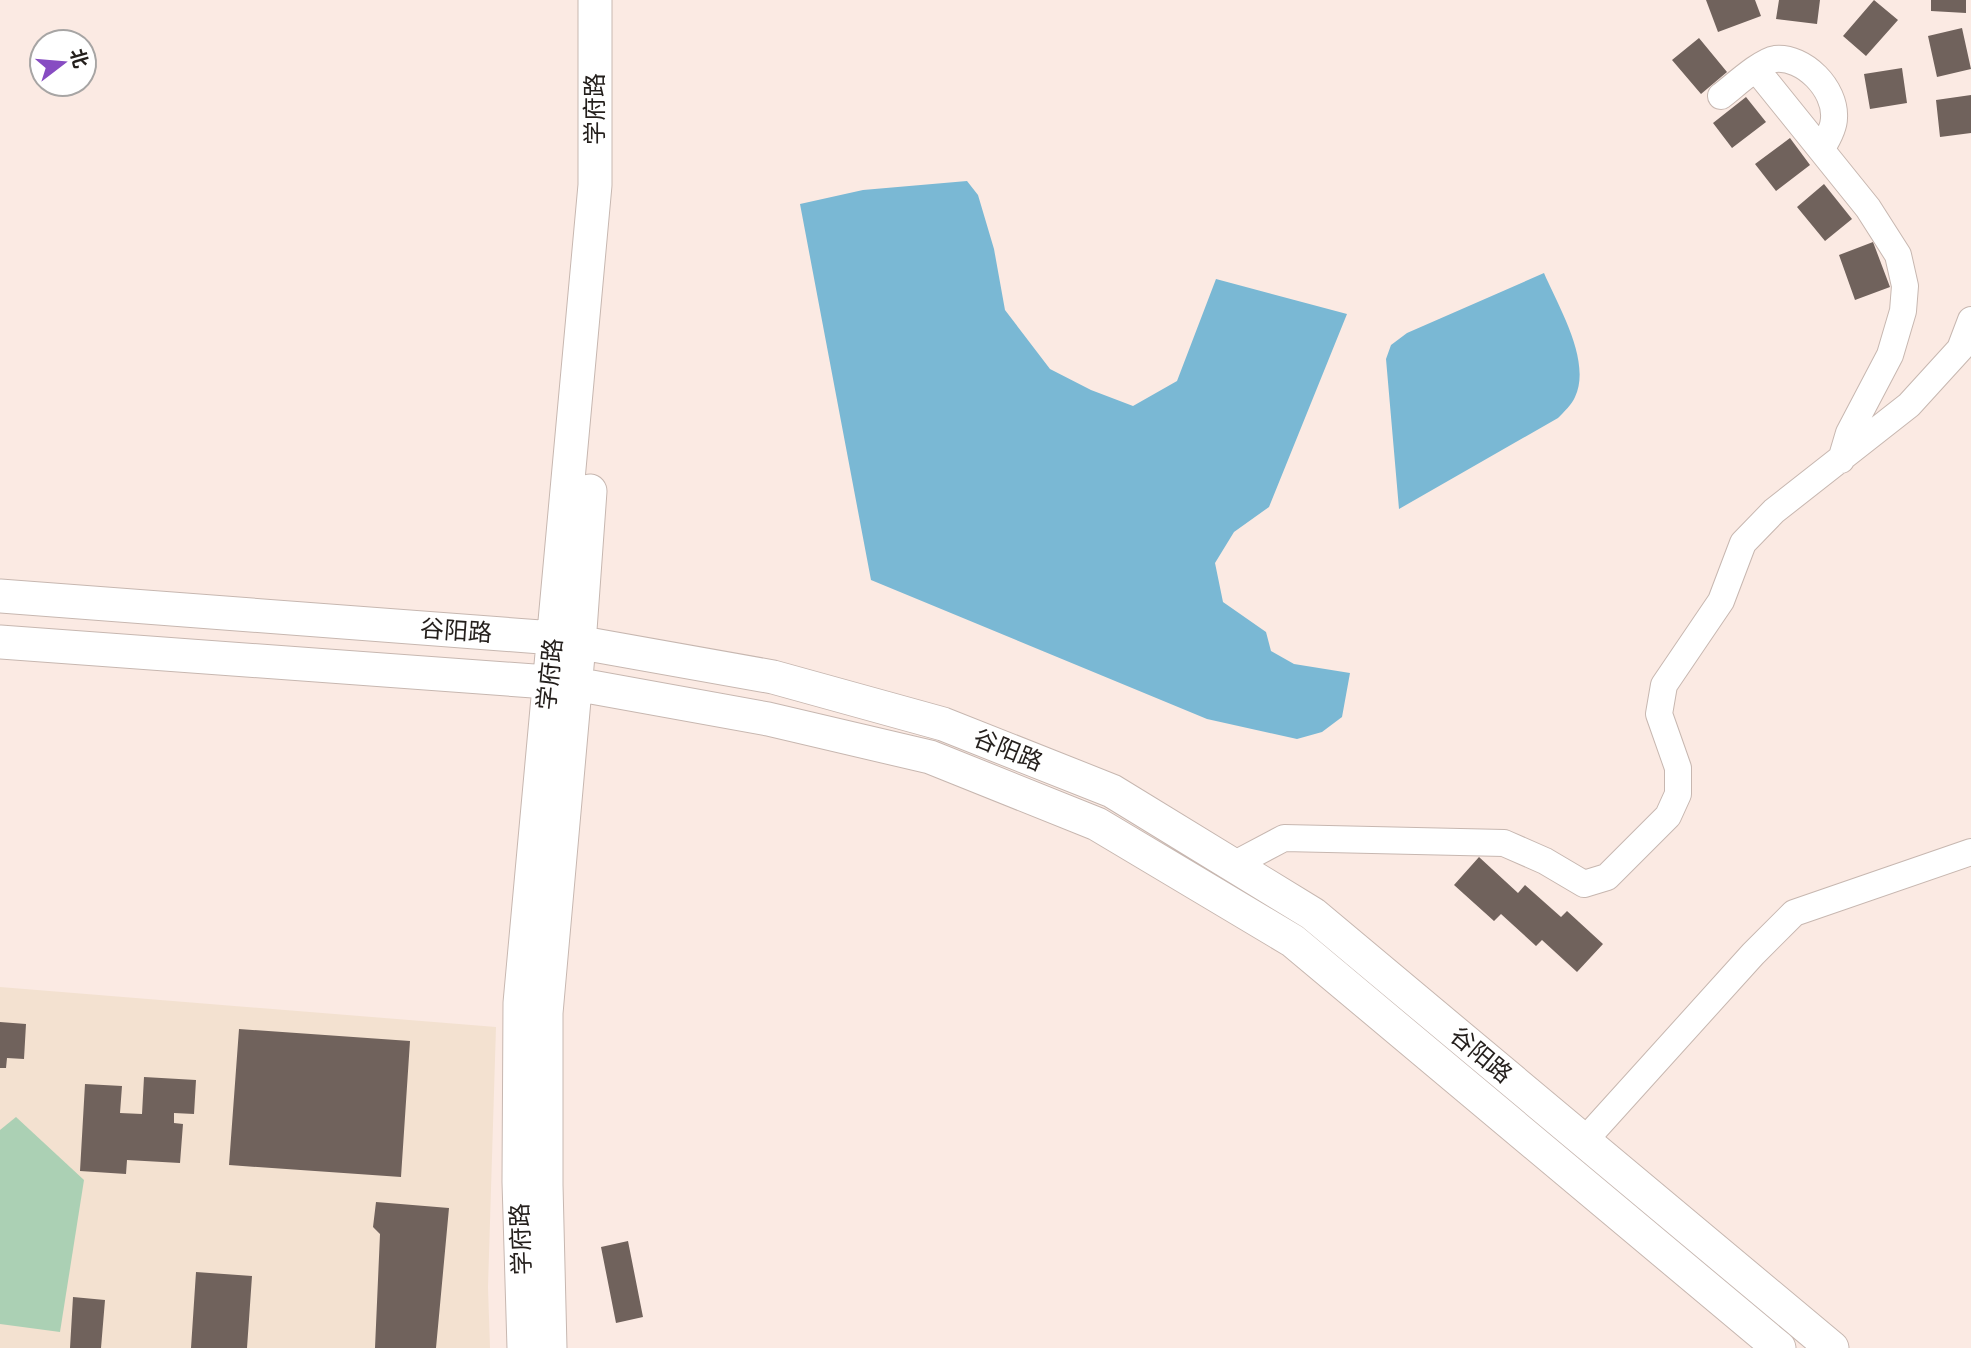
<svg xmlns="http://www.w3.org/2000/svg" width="1971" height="1348" font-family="Rubik,'Noto Sans SC',sans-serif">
  <rect width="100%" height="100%" fill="#fbeae3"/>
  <path fill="#f3e1d0" d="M0 987 496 1027 488 1287 490 1348H0Z"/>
  <path fill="#abd0b4" d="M16 1117 84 1180 60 1332 0 1324V1130Z"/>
  <path fill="#7ab8d4" d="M967 181 978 195 994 249 1005 310 1050 369 1091 390 1133 406 1177 381 1216 279 1347 314 1269 507 1234 532 1215 563 1223 602 1266 632 1271 651 1294 664 1350 673 1342 717 1322 732 1297 739 1207 719 871 580 800 204 863 190Z
    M1544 273C1558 306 1592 361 1575 397 1572 404 1564 412 1558 418L1399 509 1386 359 1391 345 1407 333Z"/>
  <path fill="#70625c" d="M1706 0H1755L1761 16 1718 32Z
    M1779 0H1820L1817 24 1776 19Z
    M1874 0 1898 20 1866 56 1843 36Z
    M1931 0H1966V13L1931 11Z
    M1962 28 1971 69 1937 77 1928 36Z
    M1699 38 1727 72 1701 94 1672 60Z
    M1902 68 1907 103 1870 109 1864 74Z
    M1971 95V133L1940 137 1936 100Z
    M1746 97 1766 122 1732 148 1713 123Z
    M1790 138 1810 165 1776 191 1755 164Z
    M1824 184 1852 219 1825 241 1797 207Z
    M1873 242 1890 287 1855 300 1839 255Z
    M1479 857 1518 893 1525 885 1561 917 1567 911 1603 944 1577 972 1542 940 1536 946 1501 914 1494 921 1454 885Z
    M0 1022 26 1024 24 1059 7 1058 6 1068H0Z
    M239 1029 410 1041 401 1177 229 1165Z
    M144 1077 196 1080 194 1114 174 1113V1123L183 1124 180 1163 127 1160 126 1174 80 1171 85 1084 122 1086 120 1113 142 1114Z
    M376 1202 449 1208 436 1348H375L380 1234 373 1227Z
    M628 1241 643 1317 616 1323 601 1247Z
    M196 1272 252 1276 247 1348H191Z
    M73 1297 105 1300 101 1348H70Z"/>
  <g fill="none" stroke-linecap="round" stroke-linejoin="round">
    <g stroke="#c7b7b0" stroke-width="28">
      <path id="minor" d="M1756 69 1868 208 1898 255 1905 286 1903 311 1890 355 1849 433 1841 460
        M1721 96C1733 87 1761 61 1775 59 1804 56 1836 89 1834 118 1834 128 1827 140 1822 148
        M1233 865 1284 838 1504 843 1545 861 1584 884 1607 877 1668 816 1678 794V768L1659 714 1664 685 1721 601 1743 543 1774 511 1909 405 1960 349 1971 320
        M1584 1141 1753 954 1794 913 1971 852"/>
    </g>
    <g stroke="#c7b7b0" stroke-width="35">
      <path id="major" d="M0 596 554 638 773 677 943 724 1112 791 1313 914 1832 1348
        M0 642 575 684 768 719 930 757 1097 824 1293 941 1779 1348
        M524 1348 519 1182 520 1003 595 185V0
        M550 1348 546 1185V1013L579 644 590 491"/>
    </g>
    <use href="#minor" stroke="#fff" stroke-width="26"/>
    <use href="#major" stroke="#fff" stroke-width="33"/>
  </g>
  <g text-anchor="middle" stroke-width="7" stroke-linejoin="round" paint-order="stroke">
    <g font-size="24" fill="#241f1c" stroke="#fff">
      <text transform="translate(595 109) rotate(-90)" y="8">学府路</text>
      <text transform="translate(456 631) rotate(4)" y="8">谷阳路</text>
      <text transform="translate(550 674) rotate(-84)" y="8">学府路</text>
      <text transform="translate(1008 750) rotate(22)" y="8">谷阳路</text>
      <text transform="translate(1481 1055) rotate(40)" y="8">谷阳路</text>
      <text transform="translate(521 1239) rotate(-92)" y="8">学府路</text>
    </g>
  </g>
  <g transform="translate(63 63) rotate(74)"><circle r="33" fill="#ffffff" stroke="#a7a5a4" stroke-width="2"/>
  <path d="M0-5L12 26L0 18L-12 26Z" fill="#874cc2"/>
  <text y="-10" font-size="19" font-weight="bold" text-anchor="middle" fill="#241f1c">北</text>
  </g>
</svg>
